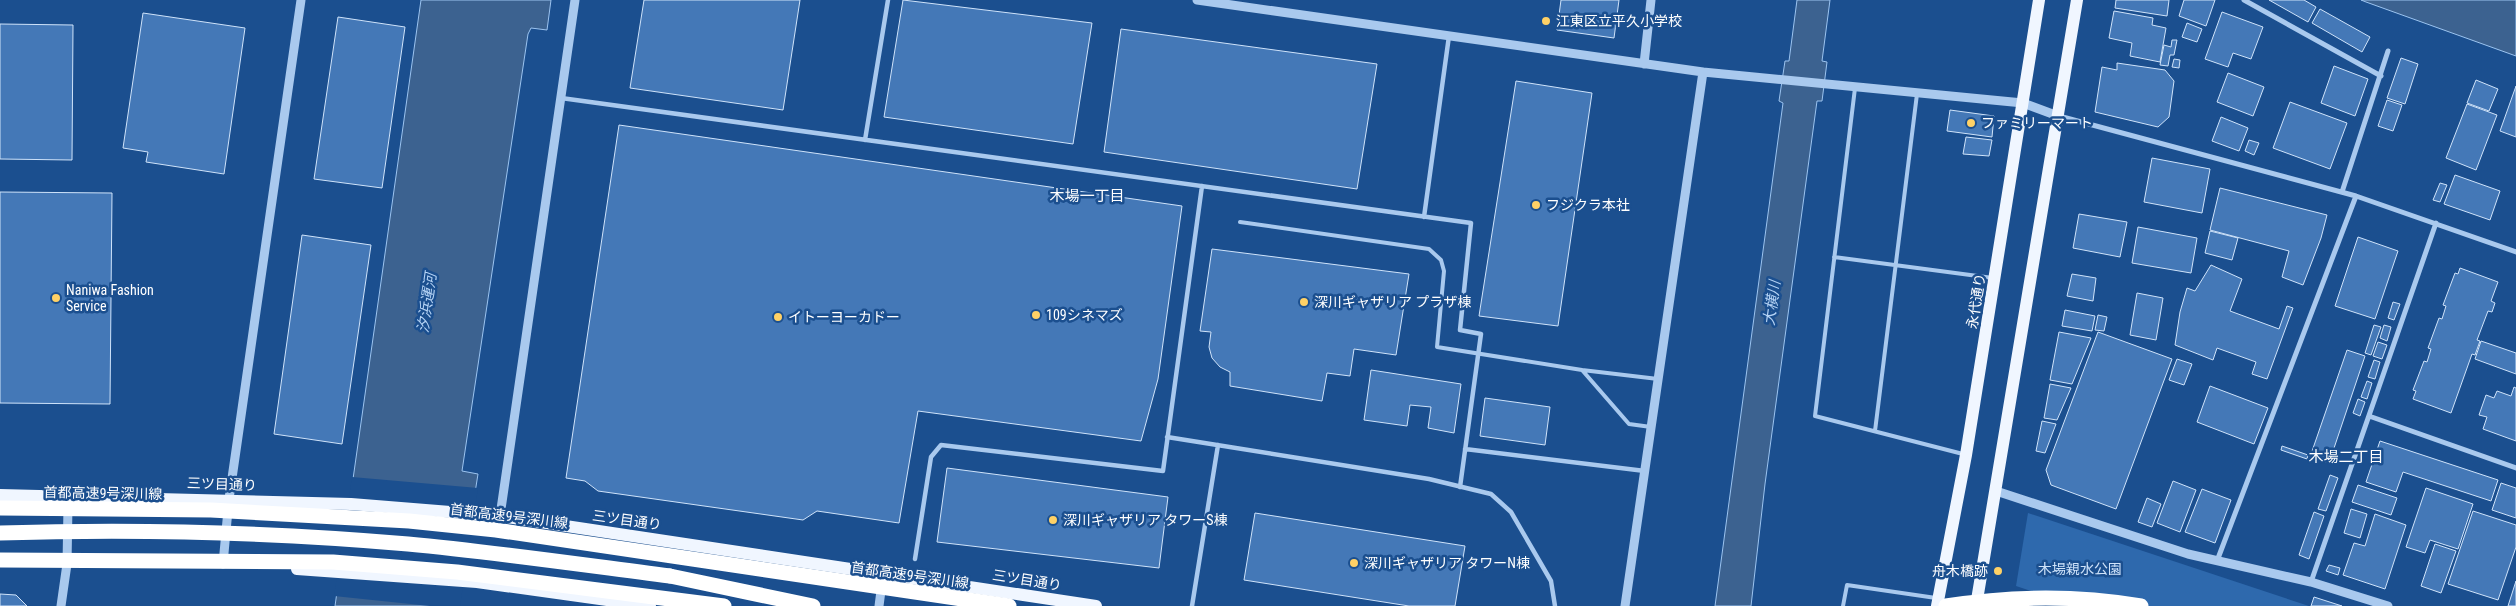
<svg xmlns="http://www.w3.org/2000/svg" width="2516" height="606" font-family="'Roboto Condensed','Noto Sans JP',sans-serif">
  <rect width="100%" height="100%" fill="#1b4f8f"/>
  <path fill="#2e69ad" d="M2028 513 2309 606H2077L2016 586Z"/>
  <path fill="#3c6290" stroke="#9cc4f0" d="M421 0H551L547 30 531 28 528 34 462 471 478 474 457 606H335Z
    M1797 0H1830L1822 61 1827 62 1822 101H1817L1765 484 1751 606H1715L1783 103 1779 101 1785 61H1789Z
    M2361 0H2516V56L2366 2Z"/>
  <path fill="#1b4f8f" d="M352 477 478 488 460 606H430L334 596Z"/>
  <path fill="#4478b7" stroke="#cfe3fa" d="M644 0H800L783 110 630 88Z
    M903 0 1092 23 1073 144 884 117Z
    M1561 0H1619L1614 38 1557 30Z
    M2116 0H2169L2167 16 2115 8Z
    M2184 0H2215L2206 26 2179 16Z
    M2269 0H2304L2316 7 2308 22Z
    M2320 9 2370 37 2362 52 2312 23Z
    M2114 11 2153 18 2152 25 2166 28 2160 62 2130 56 2132 43 2109 38Z
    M2222 12 2263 27 2251 59 2233 53 2228 67 2205 59Z
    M143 13 245 28 224 174 146 162 148 152 123 148Z
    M338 17 405 27 382 188 314 179Z
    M2187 23 2202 29 2197 42 2182 37Z
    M0 24 73 25 72 160 0 159Z
    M1121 29 1377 64 1357 189 1104 152Z
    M2172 40H2177L2174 55H2170L2168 66 2160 65 2164 45 2171 47Z
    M2401 58 2418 64 2405 104 2387 98Z
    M2174 59 2180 60 2179 68 2172 67Z
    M2117 63 2165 70 2174 81 2169 117 2158 127 2095 112 2102 67 2117 70Z
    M2334 66 2368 79 2355 116 2321 103Z
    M2228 73 2264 87 2253 116 2217 102Z
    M2476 80 2498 89 2489 111 2467 103Z
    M1516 81 1592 93 1558 326 1479 316Z
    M2516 86V137L2500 131Z
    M2387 100 2402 105 2393 131 2378 126Z
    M2290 102 2347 123 2330 169 2273 148Z
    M2467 104 2497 115 2476 170 2446 158Z
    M1950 110 1994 116 1992 137 1947 131Z
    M2221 117 2248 128 2239 151 2212 141Z
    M619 125 1182 206 1158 379 1141 441 918 411 899 523 817 511 803 520 598 491 585 481 566 478Z
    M1966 137 1992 140 1989 156 1963 154Z
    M2249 140 2259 143 2254 155 2245 151Z
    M2152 158 2210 169 2202 213 2144 202Z
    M2455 175 2500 191 2490 220 2444 204Z
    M2440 183 2447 185 2440 202 2433 200Z
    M2220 188 2327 215 2321 238 2303 285 2282 277 2289 251 2210 230Z
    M0 192 112 193 110 404 0 403Z
    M2079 214 2127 222 2120 257 2073 248Z
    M2138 227 2197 238 2191 273 2132 263Z
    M2210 231 2238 238 2232 260 2205 253Z
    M302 235 371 245 342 444 274 434Z
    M2358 237 2398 251 2375 319 2335 306Z
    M1212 249 1409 274 1396 355 1354 349 1350 376 1327 373 1322 401 1230 386V372L1220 367 1212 358 1209 347 1211 332 1200 331Z
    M2211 265 2242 279 2230 311 2279 329 2287 306 2293 308 2267 379 2252 374 2256 362 2217 348 2213 360 2175 345 2180 312 2187 288 2195 291Z
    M2460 268 2498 282 2491 301 2495 303 2492 312 2488 311 2477 340 2480 341 2475 355 2472 354 2451 413 2413 399 2416 391 2413 390 2424 361 2427 362 2431 349 2428 348 2439 318 2442 319 2446 306 2443 305 2455 273 2458 274Z
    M2072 274 2096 278 2093 301 2067 296Z
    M2137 293 2163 298 2156 340 2130 335Z
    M2393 302 2400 304 2394 320 2388 318Z
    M2065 310 2095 316 2092 331 2062 326Z
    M2098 315 2107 317 2104 331 2095 330Z
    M2374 325 2381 327 2371 355 2365 353Z
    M2384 325 2391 327 2387 341 2380 338Z
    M2059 332 2091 338 2072 384 2050 380Z
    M2098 332 2172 359 2116 509 2051 485 2046 470Z
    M2481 341 2516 353V374L2475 359Z
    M2378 342 2387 345 2382 359 2373 356Z
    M2347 350 2365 356 2329 463 2310 457Z
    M2177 359 2192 364 2184 385 2169 380Z
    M2374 360 2380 362 2375 379 2368 377Z
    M1371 370 1461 384 1454 433 1428 428 1431 407 1410 405 1407 426 1364 420Z
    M2367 381 2372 383 2367 399 2361 397Z
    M2050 384 2071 388 2057 420 2044 418Z
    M2210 386 2268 408 2254 444 2197 422Z
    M2514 387 2516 388V441L2483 429 2487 417 2479 415 2486 395 2494 398 2497 391 2511 396Z
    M1485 398 1550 407 1545 445 1480 436Z
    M2358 399 2365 402 2360 416 2353 413Z
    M2042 421 2056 424 2045 453 2036 451Z
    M2380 441 2498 480 2491 501 2403 472 2396 492 2366 482Z
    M2282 446 2308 455 2307 459 2281 450Z
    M947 468 1168 497 1159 568 937 542Z
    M2330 475 2338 478 2326 511 2318 509Z
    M2173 481 2196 490 2180 532 2157 523Z
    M2501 483 2516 488V518L2492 510Z
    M2358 485 2397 498 2391 515 2352 502Z
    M2426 488 2473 504 2458 549 2430 540 2425 553 2406 547Z
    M2202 489 2231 500 2215 543 2185 532Z
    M2147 498 2161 504 2152 527 2138 522Z
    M2351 509 2367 514 2360 538 2344 533Z
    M2473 511 2516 525V547L2498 600 2448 584Z
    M2314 512 2324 516 2309 559 2299 555Z
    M1255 513 1465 546 1455 606H1409L1244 580Z
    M2375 514 2406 525 2385 589 2343 575 2354 543 2365 546Z
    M2435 544 2456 551 2441 593 2421 586Z
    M2329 565 2340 568 2338 575 2326 571Z
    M2516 581V606H2508Z
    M0 594 16 595 27 606H0Z
    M2314 597 2342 606H2311Z"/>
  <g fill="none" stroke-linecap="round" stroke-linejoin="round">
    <path stroke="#a9c9ee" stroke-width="4" d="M1855 88 1815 416 1963 454
      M1240 222 1429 249 1441 260 1444 271 1437 347 1582 370
      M1834 257 1993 278
      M1651 427 1629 424 1582 370 1658 379
      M1875 431 1917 94
      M1843 606 1847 585 1936 598"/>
    <path stroke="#a9c9ee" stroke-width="4.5" d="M561 98 1471 223 1460 330 1481 334 1460 487
      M865 140 888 0
      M1424 217 1449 36
      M1167 437 1429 479 1491 494 1511 512 1551 581 1555 606
      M1465 449 1645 471
      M915 559 931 457 941 445 1163 471 1202 186
      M1192 606 1218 445"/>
    <path stroke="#a9c9ee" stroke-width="5" d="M2244 0 2381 76
      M2059 116 2356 196 2516 252
      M2342 192 2388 51
      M2369 416 2516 468
      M2217 561 2356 196
      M2311 582 2436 223"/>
    <path stroke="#a9c9ee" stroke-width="9" d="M1197 0 1703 72 2023 103 2058 116
      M1644 64 1651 0
      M1996 491 2188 554 2311 582 2388 606
      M500 516 575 0
      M223 564 229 499 301 0
      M61 606 67 564 68 506
      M879 606 882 583
      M1625 606 1703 72"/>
    <path stroke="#f0f6ff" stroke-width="12" d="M0 495 351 504 500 516 1096 606
      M297 569 477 582 650 606
      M1937 606 1966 455 2039 0
      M1976 606 2077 0"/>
    <path stroke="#fff" stroke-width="15" d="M670 576 813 606"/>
    <path stroke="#fff" stroke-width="15" d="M0 508 211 510 409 521 496 530 1009 606
      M0 533C136 529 272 532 408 544 495 552 583 565 670 576
      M0 560 333 562 457 572 724 606
      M1946 606C2010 596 2077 595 2141 606"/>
  </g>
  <g fill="#ffd166" stroke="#1b4f8f" stroke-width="2">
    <circle cx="1546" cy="21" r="5"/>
    <circle cx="1971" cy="123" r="5"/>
    <circle cx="1536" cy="205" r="5"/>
    <circle cx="56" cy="298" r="5"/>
    <circle cx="1304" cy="302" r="5"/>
    <circle cx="1036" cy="315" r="5"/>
    <circle cx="778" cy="317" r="5"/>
    <circle cx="1053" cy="520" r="5"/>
    <circle cx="1354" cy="563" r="5"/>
    <circle cx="1998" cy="571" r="5"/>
  </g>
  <g text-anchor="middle" stroke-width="5" stroke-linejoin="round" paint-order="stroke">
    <g font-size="14" fill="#fff" stroke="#1b4f8f" text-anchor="start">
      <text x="1556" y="26">江東区立平久小学校</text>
      <text x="1981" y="128">ファミリーマート</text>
      <text x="1546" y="210">フジクラ本社</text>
      <text x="66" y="295">Naniwa Fashion<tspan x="66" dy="16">Service</tspan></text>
      <text x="1314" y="307">深川ギャザリア プラザ棟</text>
      <text x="1046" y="320">109シネマズ</text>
      <text x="788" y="322">イトーヨーカドー</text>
      <text x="1063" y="525">深川ギャザリア タワーS棟</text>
      <text x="1364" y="568">深川ギャザリア タワーN棟</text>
      <text x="1988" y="576" text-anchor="end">舟木橋跡</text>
    </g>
    <g font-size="14" fill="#fff" stroke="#1b4f8f">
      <text transform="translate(1976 301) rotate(-81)" y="5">永代通り</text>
      <text transform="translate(222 484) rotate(2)" y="5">三ツ目通り</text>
      <text transform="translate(103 493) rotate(1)" y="5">首都高速9号深川線</text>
      <text transform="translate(509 516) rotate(7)" y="5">首都高速9号深川線</text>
      <text transform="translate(627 520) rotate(8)" y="5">三ツ目通り</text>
      <text transform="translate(910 575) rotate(8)" y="5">首都高速9号深川線</text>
      <text transform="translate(1027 580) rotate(9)" y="5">三ツ目通り</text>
    </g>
    <g font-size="14" fill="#cfe3fa" stroke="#1b4f8f">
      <text x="2080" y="574">木場親水公園</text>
    </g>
    <g font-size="15" fill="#fff" stroke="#1b4f8f">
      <text x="1087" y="201">木場一丁目</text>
      <text x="2346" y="462">木場二丁目</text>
    </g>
    <g font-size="15" font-style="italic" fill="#b5d3f5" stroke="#1b4f8f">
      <text transform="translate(427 303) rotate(-82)" y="5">汐浜運河</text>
      <text transform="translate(1772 303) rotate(-82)" y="5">大横川</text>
    </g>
  </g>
</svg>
